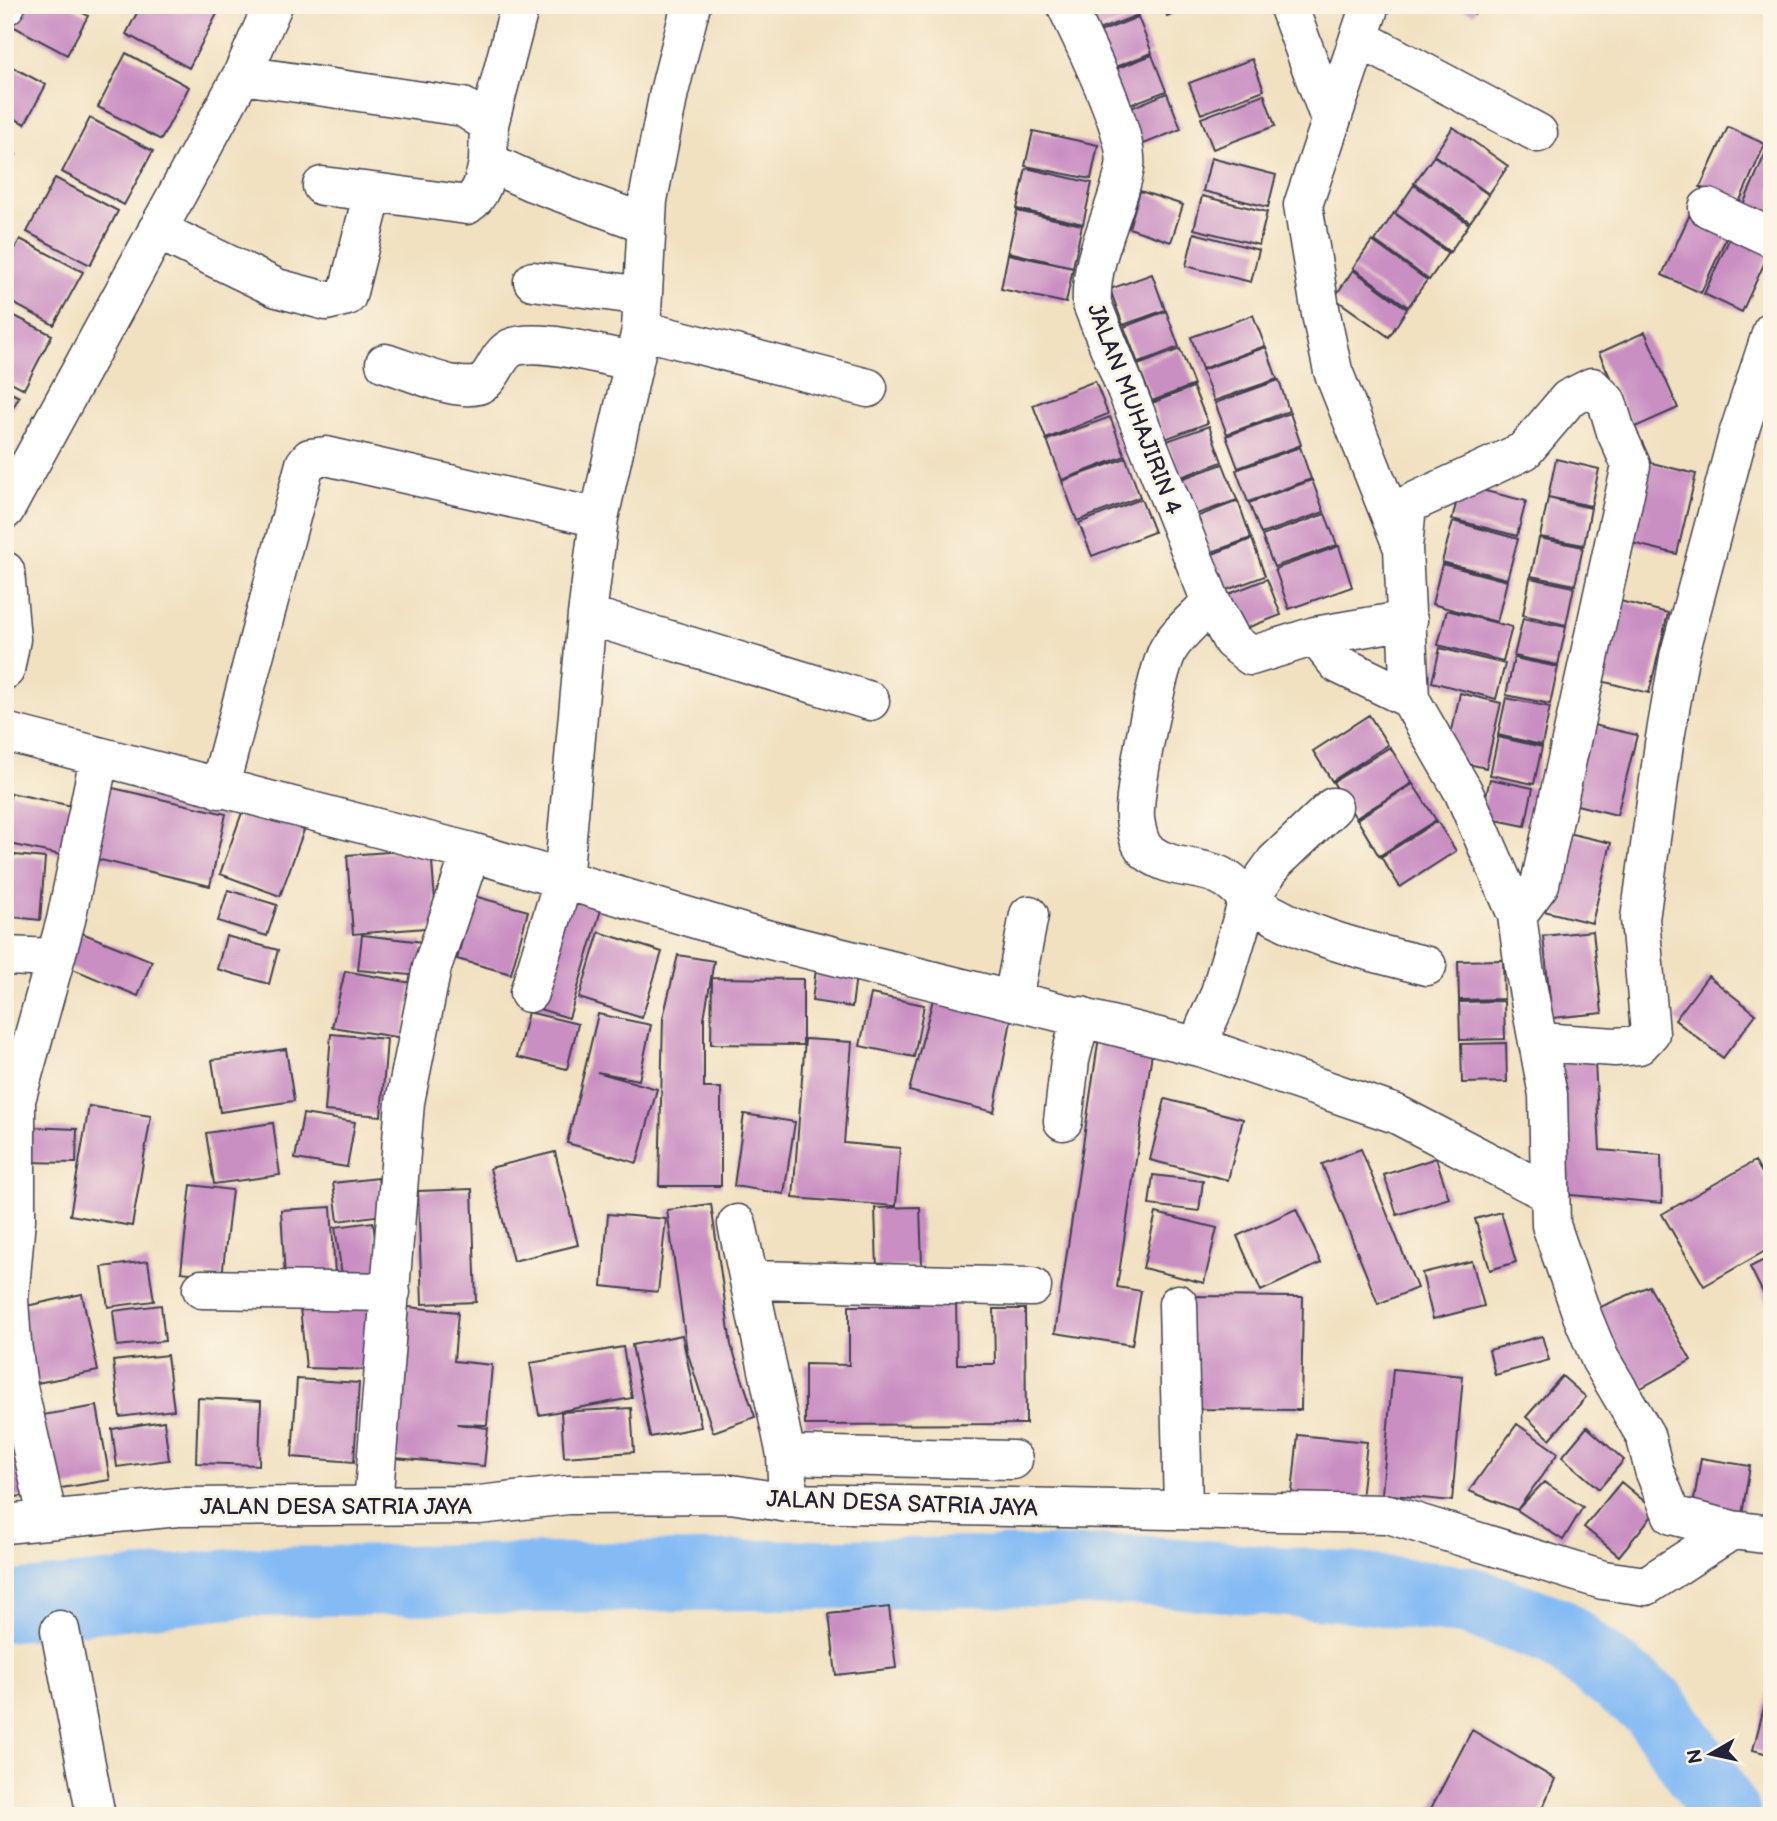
<svg xmlns="http://www.w3.org/2000/svg" width="1777" height="1821" font-family="'Balsamiq Sans',sans-serif">
  <rect width="100%" height="100%" fill="#fcf5e5"/>
  <filter id="ink" filterUnits="userSpaceOnUse"><feTurbulence type="fractalNoise" baseFrequency=".0143" numOctaves="2"/><feDisplacementMap in="SourceGraphic" scale="14" xChannelSelector="R" yChannelSelector="G"/><feConvolveMatrix kernelMatrix="1 2 1 2 8 2 1 2 1" color-interpolation-filters="sRGB"/></filter>
  <filter id="wash" filterUnits="userSpaceOnUse"><feTurbulence type="fractalNoise" baseFrequency=".00686" numOctaves="4" result="noise"/><feDisplacementMap in="SourceGraphic" scale="28" xChannelSelector="R" yChannelSelector="G"/><feGaussianBlur stdDeviation="1.57" result="paint"/><feColorMatrix in="noise" values="0 0 0 0 0 0 0 0 0 0 0 0 0 0 0 0 0 1.4 0 .05"/><feComposite in="paint" operator="in"/></filter>
  <g filter="url(#wash)">
    <rect width="100%" height="100%" fill="#f1e1c1"/>
    <g fill="none" stroke-linecap="round" stroke-linejoin="round">
      <path stroke="#85bbf4" stroke-width="70" d="M5 1607 250 1582 1136 1570 1340 1586 1469 1601 1555 1631 1654 1707 1705 1779 1726 1816"/>
    </g>
    <g id="blocks">
      <path fill="#c98ec2" d="M13 5H69L88 16 67 55 5 22Z
        M141 5H200L217 14 189 68 126 34Z
        M1087 5H1135L1138 15 1096 31Z
        M1163 5H1195V6L1167 16Z
        M1455 5H1478L1474 14Z
        M1138 17 1152 53 1110 69 1097 33Z
        M126 53 189 87 161 140 98 107Z
        M1152 55 1166 91 1124 107 1110 71Z
        M1252 59 1264 90 1201 114 1189 83Z
        M5 63 46 85 25 124 5 114Z
        M1167 93 1181 129 1139 146 1126 110Z
        M1264 94 1275 126 1213 149 1201 118Z
        M90 118 153 151 124 205 62 172Z
        M1453 127 1508 166 1489 194 1434 155Z
        M1728 127 1765 144 1738 205 1700 187Z
        M1033 131 1098 145 1091 179 1025 166Z
        M1769 145 1772 147V221L1742 207Z
        M5 149 16 155 5 175Z
        M1434 156 1489 195 1470 222 1414 183Z
        M1211 158 1276 175 1268 207 1203 191Z
        M1026 168 1092 183 1083 224 1017 209Z
        M55 178 118 211 90 265 27 232Z
        M1414 185 1469 224 1450 252 1395 213Z
        M1140 191 1183 205 1171 242 1129 228Z
        M1202 196 1267 212 1259 245 1194 229Z
        M1017 211 1082 225 1073 267 1008 252Z
        M1394 213 1448 253 1429 280 1375 241Z
        M1690 214 1729 232 1701 293 1662 275Z
        M1194 233 1259 250 1251 282 1186 266Z
        M1732 233 1770 251 1742 312 1704 294Z
        M20 239 83 272 54 325 5 299V267Z
        M1372 241 1427 280 1408 307 1353 268Z
        M1008 254 1073 268 1066 303 1001 289Z
        M1353 270 1407 309 1389 337 1334 298Z
        M1152 274 1165 310 1123 325 1110 289Z
        M5 311 52 335 24 389 5 379Z
        M1166 311 1179 347 1138 363 1124 327Z
        M1253 315 1265 346 1202 369 1191 337Z
        M1645 332 1678 408 1633 428 1599 353Z
        M1266 347 1277 379 1214 401 1202 370Z
        M1180 349 1194 385 1152 401 1138 365Z
        M1279 380 1289 411 1227 434 1215 403Z
        M1095 381 1108 414 1046 439 1033 405Z
        M1193 387 1208 423 1165 439 1152 403Z
        M5 390 19 397 5 422Z
        M1290 413 1301 445 1238 468 1226 436Z
        M1110 417 1125 456 1062 480 1047 440Z
        M1209 426 1222 462 1181 477 1167 441Z
        M1300 447 1311 479 1248 502 1236 470Z
        M1126 458 1140 497 1077 521 1062 481Z
        M1556 459 1599 469 1591 506 1548 497Z
        M1648 462 1696 474 1677 554 1628 542Z
        M1223 464 1237 500 1194 515 1181 479Z
        M1312 480 1324 512 1261 534 1249 503Z
        M1461 485 1526 501 1517 536 1452 519Z
        M1548 498 1591 508 1584 545 1540 537Z
        M1141 499 1154 532 1092 556 1079 523Z
        M1238 501 1251 538 1209 553 1196 517Z
        M1325 514 1337 545 1274 567 1262 536Z
        M1453 521 1518 539 1507 579 1442 562Z
        M1539 538 1583 547 1575 585 1531 576Z
        M1252 539 1265 576 1224 591 1210 555Z
        M1339 546 1352 587 1289 609 1275 569Z
        M1442 564 1507 581 1497 622 1432 604Z
        M1530 578 1574 587 1566 625 1523 615Z
        M1267 579 1281 615 1239 631 1226 595Z
        M1620 601 1668 613 1649 693 1601 681Z
        M1447 610 1512 627 1503 661 1438 645Z
        M1523 618 1566 627 1558 665 1514 656Z
        M1440 648 1505 664 1496 699 1432 682Z
        M1514 658 1558 667 1550 704 1506 695Z
        M1460 693 1501 703 1486 768 1446 759Z
        M1506 698 1550 707 1542 745 1498 735Z
        M1369 715 1388 745 1332 781 1313 751Z
        M1589 724 1637 735 1617 815 1569 803Z
        M1498 737 1542 747 1534 784 1490 775Z
        M1390 747 1412 783 1356 818 1333 782Z
        M1490 779 1533 788 1525 826 1481 817Z
        M1413 784 1436 820 1379 856 1357 819Z
        M104 786 226 814 210 886 88 857Z
        M11 793 72 806 61 855 5 843V818Z
        M244 807 304 830 280 896 220 874Z
        M1437 821 1456 851 1400 887 1381 857Z
        M1563 832 1611 843 1592 923 1544 911Z
        M431 849 437 927 353 934 347 855Z
        M5 854 45 858 40 920 5 916Z
        M228 890 277 905 267 936 218 921Z
        M568 892 603 903 569 1018 533 1007Z
        M474 896 528 911 511 974 457 959Z
        M77 931 152 961 138 996 63 965Z
        M1593 931 1602 1013 1552 1018 1543 936Z
        M599 932 662 952 642 1018 579 998Z
        M362 935 423 942 420 976 358 970Z
        M226 936 278 950 269 984 217 969Z
        M678 955 714 961 704 1018V1088H721V1186H659L663 1018Z
        M1503 960 1504 999 1459 1000 1458 961Z
        M817 961 857 967 852 1007 812 1001Z
        M345 971 412 983 403 1038 332 1027Z
        M1708 976 1756 1014 1723 1058 1675 1020Z
        M712 978 803 979V1045L711 1044Z
        M936 988 1012 1015 994 1112 909 1091Z
        M871 994 924 1005 914 1057 860 1046Z
        M1504 1001 1505 1039 1460 1040 1459 1002Z
        M528 1012 578 1024 567 1069 517 1057Z
        M598 1014 651 1025 639 1080 597 1072 657 1089 637 1163 567 1143Z
        M331 1034 387 1039 381 1116 325 1111Z
        M1099 1037 1153 1046 1117 1287 1141 1291 1132 1345 1055 1333Z
        M805 1039 852 1042 844 1143 900 1148 896 1206 793 1198Z
        M1540 1042 1594 1046 1600 1150 1661 1155 1662 1203 1548 1193Z
        M1506 1043 1507 1082 1462 1083 1461 1044Z
        M286 1049 294 1101 220 1112 212 1060Z
        M1165 1099 1243 1119 1228 1180 1150 1160Z
        M89 1106 151 1116 132 1226 70 1215Z
        M303 1114 355 1122 347 1167 295 1159Z
        M744 1114 795 1122 784 1194 734 1186Z
        M273 1123 280 1175 214 1184 206 1133Z
        M28 1127 77 1129 76 1163 27 1162Z
        M1361 1149 1417 1288 1378 1304 1322 1164Z
        M555 1152 578 1245 513 1261 490 1168Z
        M1436 1158 1449 1198 1397 1215 1384 1175Z
        M1755 1161 1772 1190V1247L1704 1286 1662 1214Z
        M1153 1175 1203 1181 1199 1211 1149 1205Z
        M378 1178 383 1215 338 1221 333 1183Z
        M191 1185 232 1190 222 1277 181 1272Z
        M472 1189 476 1302 422 1304 418 1191Z
        M711 1204 731 1345 755 1417 713 1432 687 1351 667 1210Z
        M331 1207 335 1275 285 1278 281 1210Z
        M920 1207 922 1265 877 1269 875 1208Z
        M1296 1209 1321 1263 1261 1291 1237 1236Z
        M1501 1212 1516 1262 1490 1270 1475 1219Z
        M1156 1213 1217 1228 1204 1283 1143 1268Z
        M608 1214 666 1219 658 1292 602 1286Z
        M373 1222 381 1284 344 1289 335 1227Z
        M1772 1256V1311L1750 1267Z
        M148 1261 154 1301 108 1307 102 1267Z
        M1472 1261 1484 1306 1433 1319 1422 1273Z
        M1649 1286 1691 1360 1632 1393 1582 1315Z
        M82 1294 98 1371 32 1384 17 1308Z
        M372 1294 373 1370 306 1368 299 1297Z
        M1188 1296 1303 1297 1301 1410 1187 1409Z
        M918 1298H956L957 1364H995L994 1309H1025L1026 1424 805 1425V1364L849 1365V1306H918Z
        M161 1305 165 1341 117 1346 113 1311Z
        M408 1307 458 1312 454 1361 492 1365 487 1425 457 1424 488 1428 484 1466 395 1458Z
        M682 1335 701 1427 650 1437 632 1345Z
        M1542 1336 1549 1360 1495 1375 1489 1350Z
        M623 1347 632 1398 539 1415 530 1363Z
        M167 1355 174 1410 120 1417 113 1361Z
        M1393 1369 1463 1376 1452 1501 1382 1494Z
        M1562 1376 1586 1397 1550 1439 1526 1417Z
        M297 1379 359 1383 354 1462 292 1457Z
        M198 1398 261 1401 259 1465 196 1463Z
        M97 1406 110 1480 49 1490 37 1416Z
        M631 1408 634 1452 564 1457 561 1412Z
        M164 1421 169 1460 117 1467 112 1429Z
        M1517 1424 1558 1453 1517 1510 1469 1491Z
        M1587 1427 1624 1460 1599 1489 1562 1457Z
        M1298 1435 1367 1442 1361 1500 1292 1493Z
        M14 1437 23 1496 5 1498V1438Z
        M1701 1458 1750 1466 1742 1515 1693 1506Z
        M1544 1482 1583 1507 1563 1540 1517 1510Z
        M1621 1482 1656 1511 1619 1556 1584 1527Z
        M889 1607 896 1668 836 1675 829 1614Z
        M1771 1680H1772V1755L1753 1750Z
        M1472 1730 1555 1779 1539 1816H1499L1492 1813 1490 1816H1427Z"/>
    </g>
  </g>
  <g filter="url(#ink)">
    <use href="#blocks" fill-opacity="0" stroke="#413f4f" stroke-width="2"/>
    <g fill="none" stroke-linecap="round" stroke-linejoin="round">
      <g stroke="#413f4f" stroke-width="41">
        <path id="minor" d="M1066 5C1082 38 1130 134 1125 167 1117 213 1089 256 1092 304L1211 602 1232 641 1251 656 1315 636 1408 620
          M1288 5 1330 119
          M1370 5 1303 205 1321 314 1333 371 1403 548 1410 699 1463 791 1517 915 1524 968 1548 1095 1551 1225 1582 1315 1600 1359 1645 1435 1654 1470 1672 1515 1732 1530 1772 1535
          M5 6 6 5
          M1359 38 1538 133
          M242 75 463 107 489 124 488 162 532 182 647 224
          M489 124 520 5
          M373 192 467 205C482 195 485 178 488 162
          M1708 208 1772 238
          M157 230 277 288 326 301 347 296 373 192 322 186
          M533 281 643 296
          M641 330 868 388
          M385 363C407 369 466 397 484 382 495 372 498 355 511 348 536 336 605 357 634 361
          M5 510 242 75 273 5
          M1403 548 1407 505 1524 451 1568 399 1592 387 1607 402 1616 432 1631 465 1540 884 1517 915
          M5 571 11 639 5 670
          M1211 602C1198 617 1177 633 1168 650 1156 674 1133 793 1135 819 1137 831 1138 845 1149 853 1184 878 1216 856 1248 900L1275 862 1333 807
          M587 615 870 701
          M1315 636 1338 664 1410 699
          M5 732 471 852 746 934 1203 1048 1396 1114 1548 1193
          M219 789 305 464 310 458 326 456 599 518
          M5 956 55 958
          M529 993 563 881 587 615 599 518 641 330 648 200 669 92 691 5
          M1013 999 1029 915
          M1540 1042 1615 1047 1639 1045 1650 1033 1640 919 1664 744 1679 657 1738 435 1772 331
          M1203 1048 1205 1027 1219 996 1248 900C1303 937 1363 950 1427 966
          M1063 1121 1070 1060 1081 1016
          M737 1224 786 1455 788 1503
          M751 1280 1032 1287
          M202 1289 391 1292
          M1178 1304 1183 1508
          M786 1455 1013 1460
          M373 1505 405 1102 432 967 471 852
          M48 1520 18 1387 12 1343 9 1300 16 1219V1100L66 920 99 758
          M5 1524 178 1507 479 1505 568 1495 731 1494 788 1503 1388 1514 1603 1580 1646 1586 1732 1530
          M60 1630 96 1816"/>
      </g>
      <use href="#minor" stroke="#fff" stroke-width="38"/>
    </g>
  </g>
  <g text-anchor="middle" stroke-width="6" stroke-linejoin="round" paint-order="stroke">
    <g font-size="23" fill="#22223b" stroke="#fcf5e5">
      <text transform="translate(1135 409) rotate(69)" y="8">JALAN MUHAJIRIN 4</text>
      <text transform="translate(902 1503) rotate(2)" y="8">JALAN DESA SATRIA JAYA</text>
      <text x="336" y="1514">JALAN DESA SATRIA JAYA</text>
    </g>
  </g>
  <rect width="1777" height="1821" fill="none" stroke="#fcf5e5" stroke-width="28"/>
  <g transform="translate(1711 1754) rotate(261)" stroke="#fcf5e5" stroke-width="5" paint-order="stroke">
  <path d="M0-5L12 26L0 18L-12 26Z" fill="#22223b"/>
  <text y="-10" font-size="19" font-weight="bold" text-anchor="middle" fill="#22223b">N</text>
  </g>
</svg>
